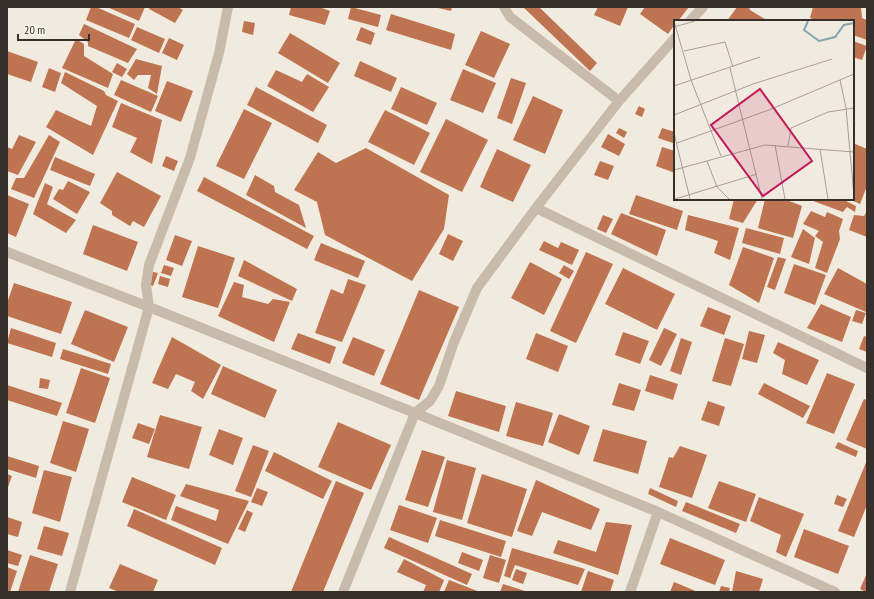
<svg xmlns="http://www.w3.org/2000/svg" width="874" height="599" font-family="'PT Sans Narrow',sans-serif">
  <rect width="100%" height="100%" fill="#f1eadf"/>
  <path fill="#be7450" d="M91 7H96L135 24 129 38 86 20Z
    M107 7H145L139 21Z
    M150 7H178L183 10 175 23 149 9Z
    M291 7H319L330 11 325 25 289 15Z
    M351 7 381 15 378 27 348 19Z
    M434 7H452L451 11Z
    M523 7H539L597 63 590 71Z
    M598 7H628L620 26 594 15Z
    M645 7H689L678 21H675V24L668 34 640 14Z
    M737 7H749L750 10 768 21H727Z
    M813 7 861 8 862 18 867 20V40L853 35V21H818L810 18Z
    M391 14 455 34 451 50 386 30Z
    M244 21 255 23 253 35 242 32Z
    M84 24 137 49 128 63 88 46V42L79 35Z
    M137 27 165 39 159 53 131 40Z
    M361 27 375 33 371 45 356 40Z
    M481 31 510 44 494 78 465 65Z
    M290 33 340 63 328 83 278 53Z
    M169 38 184 45 177 60 162 53Z
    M76 39 84 44V56L113 74 108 88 62 68Z
    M853 41 867 46 862 60 853 57Z
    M7 51 38 62 31 82 7 74Z
    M136 59 162 66 157 94 148 88 151 75H138L134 80 127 74Z
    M360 61 397 78 391 92 354 76Z
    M117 63 127 69 122 77 112 72Z
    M49 68 61 73 55 92 42 87Z
    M463 69 496 83 483 113 450 100Z
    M276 70 302 82 307 74 329 87 313 112 267 86Z
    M65 72 104 91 106 95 118 101 93 155 46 127 56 110 91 126 97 106 61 83Z
    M511 78 526 83 512 124 497 118Z
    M121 80 158 96 151 112 114 95Z
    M167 81 193 91 181 122 155 111Z
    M256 87 327 125 318 143 247 105Z
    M401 87 437 103 427 125 391 109Z
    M533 96 563 110 545 154 513 140Z
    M121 103 162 120 152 164 130 152 137 138 112 127Z
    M639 106 645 109 642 117 635 114Z
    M244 109 272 123 244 179 216 166Z
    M385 110 430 133 414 165 368 142Z
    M446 119 488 140 462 192 420 172Z
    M619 128 627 132 624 138 616 133Z
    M662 128 675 132 673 143 658 138Z
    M608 134 625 144 619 156 601 147Z
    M19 135 36 142 18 175 7 171V147L12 149Z
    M49 135 60 142 34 198 11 189 16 178H24Z
    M853 143 867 149V186L860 204 849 199H853Z
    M662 147 675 151V173L656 166Z
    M366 148 449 195 444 229 412 281 325 235 317 202 294 190 318 152 336 163Z
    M497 149 531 165 513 202 480 187Z
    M166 156 178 161 174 171 162 166Z
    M55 157 95 174 90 186 50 170Z
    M600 161 614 166 608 180 594 175Z
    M117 172 161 196 144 227 133 221 130 226 112 215V211L100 203Z
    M255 175 274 186 275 192 299 205 306 228 246 195Z
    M204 177 314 236 307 249 197 191Z
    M68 181 90 192 77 214 53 199 59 189 63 190Z
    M45 183 53 187 47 204 76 220 66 233 33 214Z
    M7 195 29 204 16 237 7 233Z
    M636 195 683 211 677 230 629 214Z
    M734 199H758L743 223 729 219Z
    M765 199H784L802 206 793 238 758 228Z
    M814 199H842L856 206 855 212 847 207 843 212 813 201Z
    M811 211 825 217 827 212 843 219 839 231 840 239 827 273 815 268 823 242 815 236 819 231 803 224Z
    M867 211V237L849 230 854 215 864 216Z
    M621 213 666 230 657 256 611 234Z
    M603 215 613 219 606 233 597 229Z
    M688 215 739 228 730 260 714 253 718 241 685 230Z
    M93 225 138 242 127 271 83 254Z
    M746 228 784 238 780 254 742 243Z
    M803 229 815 238 809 264 791 257Z
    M448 234 463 241 453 261 439 254Z
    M175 235 192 241 182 266 166 260Z
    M544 241 558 248 561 242 579 250 572 265 539 250Z
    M321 243 365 261 358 278 314 260Z
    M198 246 235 258 218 308 182 297Z
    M743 247 774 258 759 303 729 285Z
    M586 252 613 264 576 343 550 331Z
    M778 257 786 259 775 290 767 287Z
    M244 260 297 289 292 301 238 276Z
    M530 262 562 279 544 315 511 298Z
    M794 264 826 275 815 305 784 293Z
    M164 265 174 268 171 276 161 273Z
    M564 265 574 271 569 279 559 273Z
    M623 268 675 294 657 330 605 304Z
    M838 268 867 284 866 312 824 294Z
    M153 272 158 273 153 286 148 284Z
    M160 276 170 279 168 287 158 284Z
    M348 279 366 285 342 342 315 333 331 289 343 294Z
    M234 282 244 285 242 297 268 304 273 299 290 302 274 342 218 316Z
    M14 283 72 302 61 334 7 316V303Z
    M419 290 459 307 419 400 380 384Z
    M821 304 851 317 842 342 807 328Z
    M708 307 731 316 724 335 700 326Z
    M85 310 128 327 114 362 71 344Z
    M856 310 866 313 862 324 852 321Z
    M11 328 56 343 52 357 7 343Z
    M664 328 677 334 661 366 649 360Z
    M749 331 765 335 757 363 742 359Z
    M623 332 649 341 640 364 615 355Z
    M298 333 336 347 330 364 291 349Z
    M536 333 568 346 558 372 526 359Z
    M864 336 867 337V352L859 349Z
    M172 337 221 365 203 399 191 391 195 382 176 374 168 389 152 383Z
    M353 337 385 350 374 376 342 363Z
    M681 338 692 342 681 375 670 371Z
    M725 338 744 344 731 386 712 381Z
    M778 342 819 360 807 385 782 374 785 360 773 353Z
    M63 349 111 364 108 374 60 359Z
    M223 366 277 390 265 418 211 394Z
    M81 368 110 378 95 423 66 413Z
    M827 373 855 384 834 434 806 423Z
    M650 375 678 384 673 400 645 391Z
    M40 378 50 380 48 389 39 388Z
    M619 383 641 390 634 411 612 405Z
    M764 383 810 406 803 418 758 394Z
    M7 385 62 403 57 416 7 400Z
    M456 391 506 406 499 432 448 416Z
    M864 399 867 400V449L846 440Z
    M708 401 725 407 719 426 701 420Z
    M516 402 553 413 543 446 506 436Z
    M559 414 590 426 579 455 548 442Z
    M160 415 202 427 189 469 147 457Z
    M63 421 89 429 76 472 50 463Z
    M338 422 391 445 371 490 318 467Z
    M138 423 155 429 149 444 132 438Z
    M219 429 243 438 233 465 209 455Z
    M603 429 647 441 638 474 593 461Z
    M838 442 858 451 856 457 835 448Z
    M253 445 269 451 251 497 235 491Z
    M680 446 707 455 692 498 659 487 669 457 673 458Z
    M422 450 445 457 428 507 405 500Z
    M274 452 332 481 323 499 265 471Z
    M7 456 39 466 36 478 7 469Z
    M447 460 476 468 462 520 433 512Z
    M867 460V505L854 537 838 531Z
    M44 470 72 477 60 522 32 513Z
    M7 474 12 476 7 490Z
    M482 474 527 489 512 537 467 523Z
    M132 477 176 495 166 520 122 502Z
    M536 480 600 509 591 530 542 512 532 536 517 531Z
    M336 481 364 493 323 592H291Z
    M719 481 756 494 746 522 708 508Z
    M186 484 249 501 228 544 171 520 176 506 216 521 219 510 180 496Z
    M257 488 268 492 262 506 251 502Z
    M650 488 678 501 676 507 648 494Z
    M837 495 847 499 843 507 834 504Z
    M759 497 804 514 786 557 776 552 781 535 750 521Z
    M686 502 740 524 736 533 682 511Z
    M399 505 437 518 428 543 390 530Z
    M134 509 222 548 215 565 127 526Z
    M247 510 253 513 245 532 238 529Z
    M7 517 22 522 18 537 7 534Z
    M440 520 506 541 501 557 435 536Z
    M606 522 632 525 618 575 553 553 558 540 596 552Z
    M44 526 69 533 62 556 37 549Z
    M804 529 849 546 838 574 794 557Z
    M389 537 472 574 467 585 384 548Z
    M670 538 725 560 715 585 660 564Z
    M512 548 585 569 578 585 515 565 510 578 504 576Z
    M7 550 22 555 18 566 7 563Z
    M462 552 483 560 479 571 458 563Z
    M30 555 58 564 49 592H18Z
    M490 555 506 560 499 583 483 578Z
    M404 559 444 580 439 592H423L426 585 397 572Z
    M120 564 158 580 153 592H119L109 588Z
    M7 567 17 571 10 592H7Z
    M516 569 527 573 523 584 512 580Z
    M588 571 614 580 610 592H581Z
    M736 571 763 579 759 592H732Z
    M867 573V592H866L860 589Z
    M449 580 480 592H444Z
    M674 582 698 592H670Z
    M503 584 528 592H500Z
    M721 586 730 588 729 592H719Z"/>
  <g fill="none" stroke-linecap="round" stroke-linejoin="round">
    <path stroke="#c9bbab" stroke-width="10" d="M504 7 510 17 619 101
      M690 21 703 7
      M536 208 867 368
      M7 252 149 307 415 413 658 512 835 592
      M70 592 149 307 146 285 149 265 190 158 219 53 228 7
      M343 592 415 413 430 401 439 386 454 342 477 288 536 208 619 101 675 38
      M630 592 658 512"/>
  </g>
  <g transform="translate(674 20)">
    <rect width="180" height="180" fill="#f1eadf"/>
    <path fill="none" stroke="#7fa7ad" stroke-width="2" d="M134 1 130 10 145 21 161 17 170 5 180 3"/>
    <path fill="none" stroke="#a79f97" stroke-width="1" d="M0 1 17 60 47 136M0 7 21 1M10 31 51 22 59 47M56 48 88 179M166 60 172 88 180 176M0 66 86 37M0 95 79 64 158 39M0 113 16 179M3 123 95 90 180 54M101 125 111 179M114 126 117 108 154 92 180 88M146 129 154 179M33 141 43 167 55 179M0 150 91 125 180 132M1 179 83 154"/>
    <path fill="#c2185b" fill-opacity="0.15" stroke="#c2185b" stroke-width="2" d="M86 69 138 141 89 176 37 105Z"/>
    <rect width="180" height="180" fill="none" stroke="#372f2a" stroke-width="2"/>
  </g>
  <rect width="874" height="599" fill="none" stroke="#372f2a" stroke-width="16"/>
  <path d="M18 34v6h71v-6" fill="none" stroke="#372f2a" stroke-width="2"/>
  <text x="24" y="34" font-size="12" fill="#372f2a" stroke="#f9f4eb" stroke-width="3" paint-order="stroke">20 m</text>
</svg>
